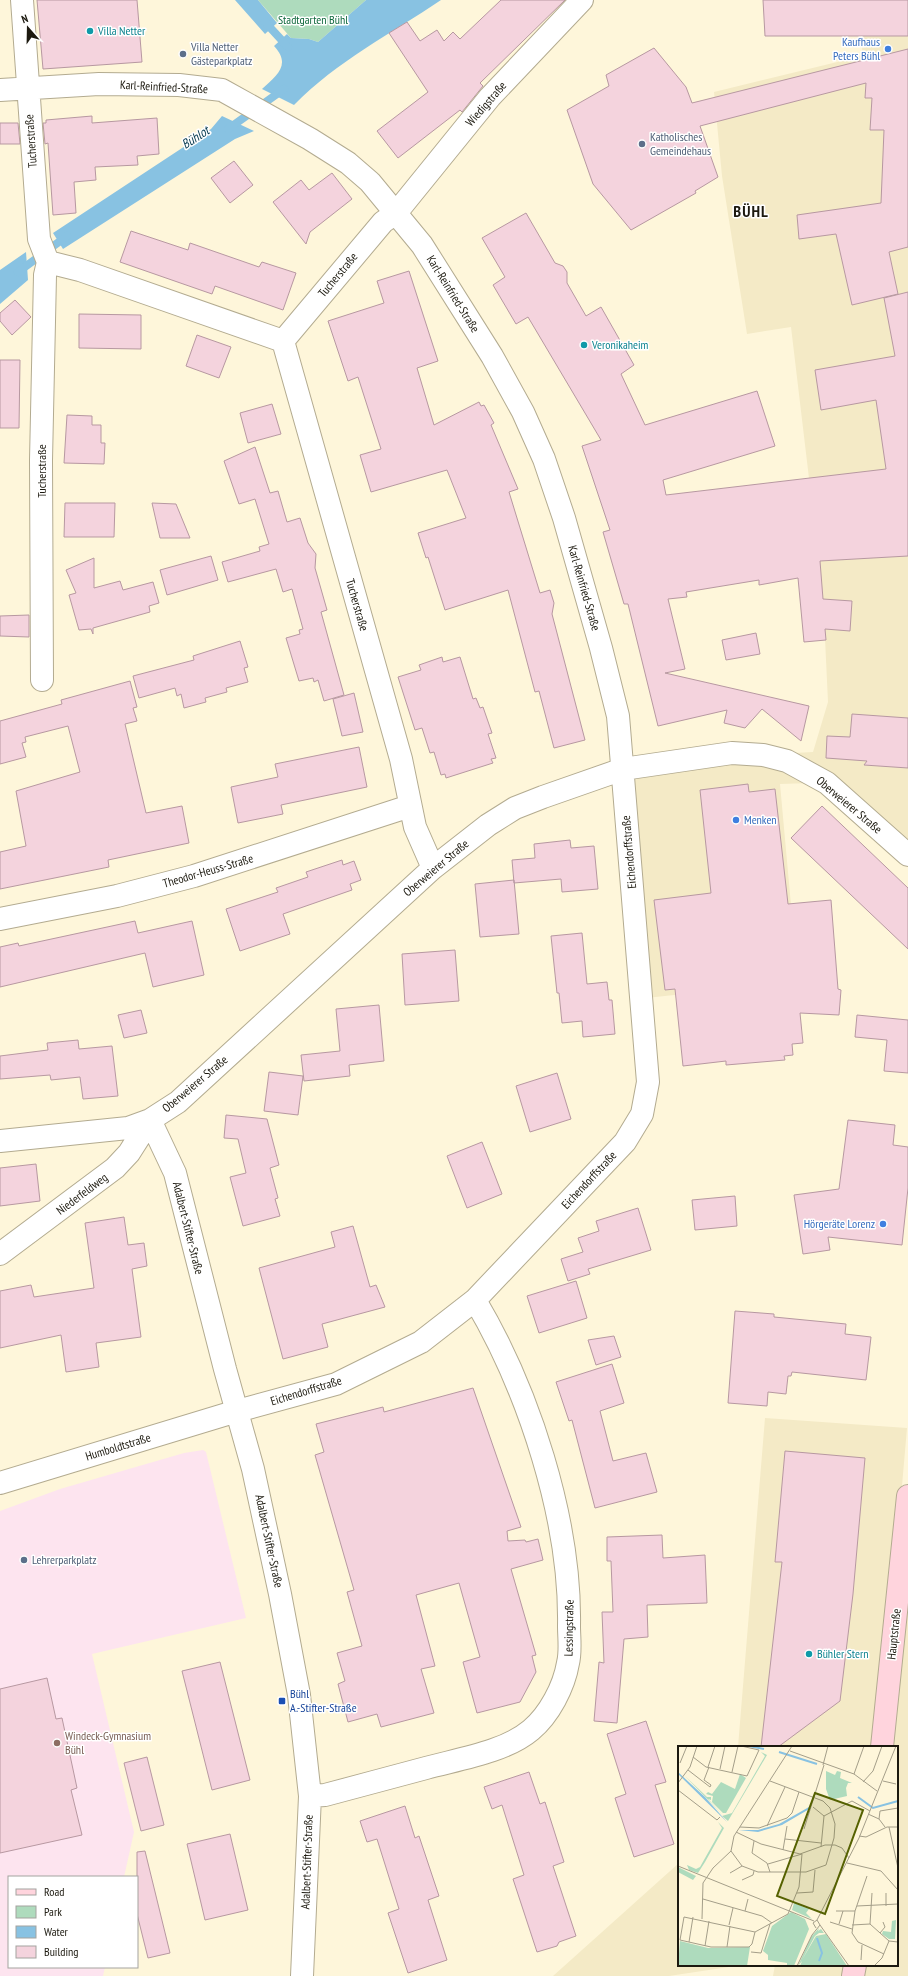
<svg xmlns="http://www.w3.org/2000/svg" width="908" height="1976" font-family="'PT Sans Narrow',sans-serif">
  <rect width="100%" height="100%" fill="#fef6da"/>
  <path fill="#f4eac6" d="M863 0H908V857L812 783 780 784 798 982 646 998 626 762 813 752 828 702 823 596 791 327 747 334 722 176 714 92 862 56Z
    M765 1418 907 1428 898 1532 908 1533V1976H773L775 1965H897V1747H738Z
    M679 1863V1965H742L669 1976H553Z"/>
  <path fill="#fde4ef" d="M203 1450 206 1452 246 1618 92 1654 134 1832 124 1877H9V1967H105L103 1976H0V1511L60 1489 184 1453Z"/>
  <path fill="#aedbbd" d="M258 0H366L318 42 309 39 291 38Z"/>
  <path fill="#88c2e2" d="M235 0H258L277 23 265 34Z
    M366 0H441C391 34 337 61 294 105L262 89C276 76 292 65 274 46L287 34 291 38 309 39 318 42Z
    M222 116 254 131 235 139 63 249 53 233 211 129Z
    M26 252 28 280 0 304V270Z"/>
  <g fill="none" stroke-linecap="round" stroke-linejoin="round">
    <path stroke="#88c2e2" stroke-width="8" d="M265 22 288 47
      M228 129 284 89
      M18 272 67 236"/>
  </g>
  <path fill="#f4d3dd" stroke="#b798a1" d="M37 0H137L142 62 43 69Z
    M501 0H565L480 83 483 86 462 112 460 110 398 158 377 131 428 92 389 33 407 22 420 41 437 30 444 41 453 32 460 39Z
    M763 0H908V36H765Z
    M654 48 686 87 692 103 908 49V247L889 252 898 294 852 305 836 234 799 239 797 215 881 203 884 130H870L872 98H865L866 83 700 126 718 177 695 191 696 193 631 230 593 184 567 110 609 86 606 75Z
    M92 116V123L157 118 159 154 137 156 138 165 95 167 96 180 74 182 76 213 53 215 48 143 45 144 43 123H46V120Z
    M0 123H18L20 144H0Z
    M234 161 253 185 230 203 211 178Z
    M332 173 352 199 310 232 306 244 273 202 301 180 309 190Z
    M526 213 555 263 563 266 567 272V283L586 316 601 307 634 365 621 374 645 425 757 391 775 446 663 480 666 495 886 469 876 400 821 410 815 370 895 356 884 298 908 292V556L820 561 823 599 852 601 850 631 825 629 826 640 804 642 798 578 759 585V580L686 592 687 597 668 599 685 669 665 673 809 706 801 741 762 709 745 728 724 723 727 710 658 726 628 604H624L603 532 610 530 582 446 601 440 528 317 516 324 493 285 505 277 482 238Z
    M131 231 188 250 190 243 259 267 262 262 296 273 283 310 215 286 212 294 120 262Z
    M409 271 438 361 417 368 434 425 479 402 481 406 484 405 494 423 491 425 518 489 509 492 540 593 550 590 554 603 552 614 585 740 554 748 539 691 535 692 508 590 445 610 428 557 426 558 418 533 466 518 447 470 371 492 360 455 381 449 358 377 348 381 328 321 384 303 377 281Z
    M15 300 31 317 12 335 0 321V313Z
    M79 314 141 315V349L79 348Z
    M197 335 231 347 219 378 186 366Z
    M0 360H20L19 428H0Z
    M272 404 281 434 248 443 240 413Z
    M67 415 92 416V425H101V443H105L104 464 64 463Z
    M255 447 270 493 278 491 287 522 300 518 308 543 316 554 315 568 327 610 321 612 344 695 324 701 318 680 314 682 313 678 299 681 286 638 300 634 299 630 303 629 292 589 283 592 276 569 228 582 222 562 260 551 259 547 269 544 255 499 239 504 224 461Z
    M65 503H115L114 537H64Z
    M152 503 176 504 190 538H160Z
    M211 556 218 580 167 595 160 570Z
    M94 558V588L120 581 123 590 153 582 159 603 149 606 150 612 93 628V634L91 629 79 630 69 595 76 593 66 570Z
    M29 615V637L0 636V616Z
    M756 633 760 654 726 660 722 640Z
    M240 641 248 667 244 668 248 682 226 688 227 692 205 698 206 702 184 708 181 694 177 696 175 688 139 698 133 676 194 660 193 656Z
    M442 657 443 662 460 657 473 699 476 698 480 708 483 707 492 733 488 734 496 758 491 759 493 763 446 778 445 774 441 775 434 752 430 753 422 728 415 730 398 677 421 670 419 665Z
    M130 681 137 707 133 708 137 721 125 724 146 813 182 806 189 843 108 860 109 867 0 889V852L26 846 16 791 80 772 68 726 25 737 26 742 22 743 26 757 0 764V721L62 704 61 700Z
    M354 693 363 732 342 736 333 699Z
    M852 714 908 718V768L864 765 867 761 826 758 827 736 850 737Z
    M359 747 367 787 281 805 283 814 238 823 231 787 278 777 275 764Z
    M748 784 749 792 775 789 788 904 831 900 838 989 841 990 839 1015 800 1013 803 1043 792 1044 793 1055 784 1056 785 1060 726 1065V1061L683 1066 675 989 665 990 654 900 711 893 700 790Z
    M822 806 908 888V949L791 838Z
    M570 840 571 848 594 846 598 889 562 892 561 879 514 883 512 860 535 858 534 844Z
    M342 860 343 865 354 861 361 880 350 884 352 890 283 914 290 934 240 951 226 909 278 892 276 888 308 877 306 872Z
    M514 880 519 934 480 937 475 884Z
    M135 921 138 933 192 921 204 975 153 987 145 953 0 987V947L18 943 19 946Z
    M582 933 587 984 607 982 609 1000H612L615 1034 583 1037 582 1021 562 1023 559 993H557L551 936Z
    M455 950 459 1001 405 1005 402 954Z
    M379 1005 384 1061 349 1065 350 1076 304 1081 301 1055 340 1051 336 1009Z
    M141 1010 147 1033 124 1038 118 1015Z
    M857 1015 908 1020V1073L884 1071 887 1040 855 1037Z
    M78 1040 79 1049 112 1046 118 1096 83 1099 80 1077 51 1080 50 1075 0 1079V1056L48 1050 47 1043Z
    M269 1072 303 1076 298 1115 264 1111Z
    M557 1073 571 1119 530 1132 516 1086Z
    M226 1115 267 1119 279 1165 270 1168 278 1198 275 1199 280 1216 243 1226 230 1177 246 1173 238 1139 224 1138Z
    M848 1120 895 1125 893 1145 908 1147V1188L902 1245 828 1237 830 1250 803 1254 794 1195 839 1189Z
    M482 1142 502 1194 467 1208 447 1156Z
    M36 1164 40 1201 0 1206V1168Z
    M735 1196 737 1226 695 1230 692 1200Z
    M638 1208 651 1250 588 1269 590 1274 568 1281 561 1259 583 1252 578 1238 599 1231 596 1221Z
    M124 1217 128 1245 144 1243 147 1266 132 1269 141 1337 96 1343 99 1367 66 1372 61 1335 0 1348V1291L31 1285 34 1297 94 1288 85 1223Z
    M353 1226 370 1287 376 1285 385 1307 322 1324 328 1347 283 1359 259 1268 335 1247 331 1232Z
    M576 1281 587 1318 539 1333 527 1296Z
    M735 1311 774 1314V1317L846 1324 845 1334 871 1337 866 1380 792 1372 791 1376H788L786 1394 768 1392 767 1406 728 1403Z
    M614 1336 621 1357 596 1365 588 1340Z
    M612 1364 624 1403 600 1411 613 1461 646 1453 657 1492 595 1508 572 1420 569 1421 556 1382Z
    M473 1388 521 1527 507 1531 508 1541 525 1540 526 1542 538 1539 543 1560 511 1569 536 1655 532 1656 536 1672 520 1702 477 1713 463 1662 480 1657 459 1583 416 1595 435 1666 421 1669 434 1713 381 1727 377 1714 348 1722 338 1684 345 1681 337 1653 362 1646 347 1592 354 1590 315 1455 324 1452 316 1424 383 1407 384 1412Z
    M785 1451 865 1458 853 1594 840 1701 778 1747H761L782 1562H775Z
    M662 1535 663 1558 705 1555 707 1603 647 1605 648 1637 624 1639 617 1723 594 1721 599 1662 604 1663 602 1612H613L611 1561H607V1537Z
    M220 1662 250 1780 212 1790 182 1671Z
    M47 1678 56 1719 62 1718 77 1788 71 1790 82 1835 0 1853V1689Z
    M646 1721 666 1782 655 1785 674 1844 634 1857 615 1798 626 1794 607 1734Z
    M147 1757 164 1825 141 1831 124 1763Z
    M529 1772 540 1804 545 1802 564 1862 553 1866 576 1936 559 1942 557 1946 537 1952 513 1879 524 1875 502 1805 492 1809 484 1787Z
    M405 1806 415 1838 419 1836 439 1896 428 1900 447 1960 408 1973 388 1913 399 1909 377 1839 367 1842 360 1821Z
    M230 1834 248 1910 205 1920 187 1844Z
    M145 1851 170 1953 148 1958 137 1914V1852Z"/>
  <g fill="none" stroke-linecap="round" stroke-linejoin="round">
    <g stroke="#b3ab90" stroke-width="24">
      <path id="street" d="M22 0 39 239 48 262 45 275 41 460 42 680
        M0 90 99 84 179 85 222 90 310 139 348 163 370 182 422 245 492 356 523 412 544 459 564 518 601 648 618 716 648 1082 642 1114 625 1142 475 1300 421 1342 336 1384 237 1411 0 1483
        M48 262 80 270 283 341 401 759 415 827 433 868
        M283 341 383 222 396 213 490 97 582 0
        M0 919 117 896 194 876 410 806
        M150 1120 175 1173 225 1369 253 1469 280 1594 299 1695 310 1796 302 1976
        M0 1141 128 1128 150 1120 178 1102 433 868 488 825 515 808 543 797 623 769 732 753 763 755 787 761 827 783 908 855
        M0 1254 115 1168 129 1153 150 1120
        M310 1796 325 1795C359 1786 392 1777 426 1768 459 1759 505 1752 531 1730 549 1715 564 1687 568 1663 571 1651 569 1638 569 1626 571 1520 529 1391 475 1300"/>
    </g>
    <g stroke="#b3ab90" stroke-width="24">
      <path id="secondary" d="M882 1747 908 1496
        M853 1976 855 1965"/>
    </g>
    <use href="#street" stroke="#fff" stroke-width="22"/>
    <use href="#secondary" stroke="#ffd4dd" stroke-width="22"/>
  </g>
  <g fill="#0f9aa8" stroke="#fff" stroke-width="1.5">
    <circle cx="90" cy="31" r="4"/>
    <circle cx="584" cy="345" r="4"/>
    <circle cx="809" cy="1654" r="4"/>
  </g>
  <g fill="#3f7fe0" stroke="#fff" stroke-width="1.5">
    <circle cx="888" cy="49" r="4"/>
    <circle cx="736" cy="820" r="4"/>
    <circle cx="883" cy="1224" r="4"/>
  </g>
  <g fill="#5c6f8a" stroke="#fff" stroke-width="1.5">
    <circle cx="183" cy="54" r="4"/>
    <circle cx="642" cy="144" r="4"/>
    <circle cx="24" cy="1560" r="4"/>
  </g>
  <rect fill="#1a4fb4" stroke="#fff" stroke-width="1.5" x="278" y="1697" width="8" height="8" rx="2"/>
  <circle fill="#8d6e63" stroke="#fff" stroke-width="1.5" cx="57" cy="1743" r="4"/>
  <g text-anchor="middle" stroke-width="3" stroke-linejoin="round" paint-order="stroke">
    <g font-size="12" fill="#0f683d" stroke="#fff">
      <text x="313" y="24">Stadtgarten Bühl</text>
    </g>
    <g font-size="12" fill="#0d838f" stroke="#fff" text-anchor="start">
      <text x="98" y="35">Villa Netter</text>
      <text x="592" y="349">Veronikaheim</text>
      <text x="817" y="1658">Bühler Stern</text>
    </g>
    <g font-size="12" fill="#366cbe" stroke="#fff" text-anchor="end">
      <text x="880" y="46">Kaufhaus<tspan x="880" dy="14">Peters Bühl</tspan></text>
      <text x="744" y="824" text-anchor="start">Menken</text>
      <text x="875" y="1228">Hörgeräte Lorenz</text>
    </g>
    <g font-size="12" fill="#4e5e75" stroke="#fff" text-anchor="start">
      <text x="191" y="51">Villa Netter<tspan x="191" dy="14">Gästeparkplatz</tspan></text>
      <text x="650" y="141">Katholisches<tspan x="650" dy="14">Gemeindehaus</tspan></text>
      <text x="32" y="1564">Lehrerparkplatz</text>
    </g>
    <g font-size="12" fill="#1c190f" stroke="#fff">
      <text transform="translate(164 87) rotate(3)" y="4">Karl-Reinfried-Straße</text>
      <text transform="translate(486 104) rotate(-49)" y="4">Wiedigstraße</text>
      <text transform="translate(31 141) rotate(-94)" y="4">Tucherstraße</text>
      <text transform="translate(338 275) rotate(-50)" y="4">Tucherstraße</text>
      <text transform="translate(453 294) rotate(58)" y="4">Karl-Reinfried-Straße</text>
      <text transform="translate(42 471) rotate(-90)" y="4">Tucherstraße</text>
      <text transform="translate(584 588) rotate(74)" y="4">Karl-Reinfried-Straße</text>
      <text transform="translate(357 605) rotate(74)" y="4">Tucherstraße</text>
      <text transform="translate(849 805) rotate(40)" y="4">Oberweierer Straße</text>
      <text transform="translate(629 852) rotate(-95)" y="4">Eichendorffstraße</text>
      <text transform="translate(436 868) rotate(-40)" y="4">Oberweierer Straße</text>
      <text transform="translate(208 871) rotate(-16)" y="4">Theodor-Heuss-Straße</text>
      <text transform="translate(195 1084) rotate(-40)" y="4">Oberweierer Straße</text>
      <text transform="translate(589 1180) rotate(-47)" y="4">Eichendorffstraße</text>
      <text transform="translate(82 1194) rotate(-37)" y="4">Niederfeldweg</text>
      <text transform="translate(188 1228) rotate(76)" y="4">Adalbert-Stifter-Straße</text>
      <text transform="translate(306 1391) rotate(-17)" y="4">Eichendorffstraße</text>
      <text transform="translate(118 1447) rotate(-17)" y="4">Humboldtstraße</text>
      <text transform="translate(269 1541) rotate(78)" y="4">Adalbert-Stifter-Straße</text>
      <text transform="translate(569 1628) rotate(-89)" y="4">Lessingstraße</text>
      <text transform="translate(894 1634) rotate(-84)" y="4">Hauptstraße</text>
      <text transform="translate(307 1862) rotate(-88)" y="4">Adalbert-Stifter-Straße</text>
    </g>
    <g font-size="12" fill="#164399" stroke="#fff" text-anchor="start">
      <text x="290" y="1698">Bühl<tspan x="290" dy="14">A.-Stifter-Straße</tspan></text>
    </g>
    <g font-size="12" fill="#785e54" stroke="#fff" text-anchor="start">
      <text x="65" y="1740">Windeck-Gymnasium<tspan x="65" dy="14">Bühl</tspan></text>
    </g>
    <g font-size="13" font-style="italic" fill="#06394f" stroke="#fff">
      <text transform="translate(195 137) rotate(-33)" y="5">Bühlot</text>
    </g>
    <g font-size="16" font-weight="bold" letter-spacing="1" fill="#1c190f" stroke="#fff">
      <text x="751" y="217">BÜHL</text>
    </g>
  </g>
  <g transform="translate(678 1746)">
    <rect width="220" height="220" fill="#fef6da"/>
    <path d="M83 6 89 9 50 75 44 70 54 67 87 10ZM148 25 157 29 159 25 163 26 162 32 174 37H170L168 42 169 50 152 54 148 43ZM62 28 68 32 48 67H45L34 56 35 50 28 48 30 46 34 48 43 36 57 43ZM7 30 29 51H33V54L30 53 44 68ZM40 76 46 82 27 116 20 127 11 124 9 119 18 123 22 121 44 82ZM0 121 18 130 15 134 0 126ZM116 157 131 163 128 167 134 173 114 164ZM113 166 127 173 131 183 116 220H109V217L90 214V209L85 205 94 180ZM218 174 217 193H211L204 188 205 185 213 186 214 175ZM141 182 140 185 143 183 146 187H141L137 190 124 214 138 190 148 188 169 220H122L124 215 120 220 133 191ZM2 195 30 202 72 201 69 220H0Z" fill="#aedbbd"/>
    <path d="M0 26 27 51 49 76 0 28ZM131 61 133 62 104 79 80 86 61 84H80L101 78Z" fill="#88c2e2"/>
    <path fill="none" stroke="#88c2e2" stroke-width="2" d="M71 0 86 3M101 6 139 18M180 51 195 62 220 55M139 192 144 207 141 215"/>
    <path fill="none" stroke="#a49e89" stroke-width="1" d="M63 0 81 4 69 30M112 5 176 28 199 45M15 11 28 21 69 30M2 17 9 0M145 19 150 0M30 21 37 0M42 23 47 0M10 24 32 41 33 39 26 34M54 26 60 0M176 28 186 0M26 34 31 21M92 35 145 55 152 62 157 78 156 92 148 119 128 126H80L64 120 53 105 56 90 114 0M205 35 218 38M185 36 195 25 204 0M0 37 12 21 19 0M0 44 39 74 42 71M135 61 146 70 143 101M190 68 201 73 207 81M146 70 174 55 192 65M201 73 202 65 220 62M89 80 107 41M62 81 81 82 109 72 114 67 121 46M211 81 220 122M126 83 146 19M58 86 83 98 122 108 147 99H157L164 102 171 112M181 90 188 91 209 81H220M107 93 143 97M76 95 74 107 89 117 92 126M105 104 109 80M169 117 203 125 220 144M0 120 136 175M52 127 64 120M189 130 177 165 174 187 180 196 206 208M64 134 75 129 76 125M119 147 135 146 137 124M194 147 192 178 211 195 220 196M208 147V160M25 153 84 170 94 177M179 160 220 158M67 165 70 153M158 165H177M24 173 25 137 35 122 53 105M139 174 181 92 218 0M152 176 174 183M161 178 165 165M51 179 55 162M142 179 171 220M174 179 192 178M77 186 74 198 71 201H33L2 194 6 171 77 186 110 168 121 141 124 108 90 118M202 187 207 181 205 176M11 196 15 171M27 200 31 175M49 201 52 180M73 206 83 207 92 178M183 214 184 199M119 220 134 189 142 179 139 174 135 177 138 182M196 220 204 212 211 195"/>
    <path fill="#556101" fill-opacity="0.15" stroke="#556101" stroke-width="2" d="M137 47 185 64 147 168 99 150Z"/>
    <rect width="220" height="220" fill="none" stroke="#1c190f" stroke-width="2"/>
  </g>
  <rect x="8" y="1876" width="130" height="92" fill="#ffffff" stroke="#a4a39f"/>
  <rect x="16" y="1889" width="20" height="6" fill="#ffd4dd" stroke="#a4a39f"/>
  <text x="44" y="1896" font-size="12" fill="#1c190f">Road</text>
  <rect x="16" y="1906" width="20" height="12" fill="#aedbbd" stroke="#a4a39f"/>
  <text x="44" y="1916" font-size="12" fill="#1c190f">Park</text>
  <rect x="16" y="1926" width="20" height="12" fill="#88c2e2" stroke="#a4a39f"/>
  <text x="44" y="1936" font-size="12" fill="#1c190f">Water</text>
  <rect x="16" y="1946" width="20" height="12" fill="#f4d3dd" stroke="#a4a39f"/>
  <text x="44" y="1956" font-size="12" fill="#1c190f">Building</text>
  <g transform="translate(28 28) rotate(340)" stroke="#ffffff" stroke-width="3" paint-order="stroke">
  <path d="M0-3L7 15L0 10L-7 15Z" fill="#1c190f"/>
  <text y="-6" font-size="11" font-weight="bold" text-anchor="middle" fill="#1c190f">N</text>
  </g>
</svg>
